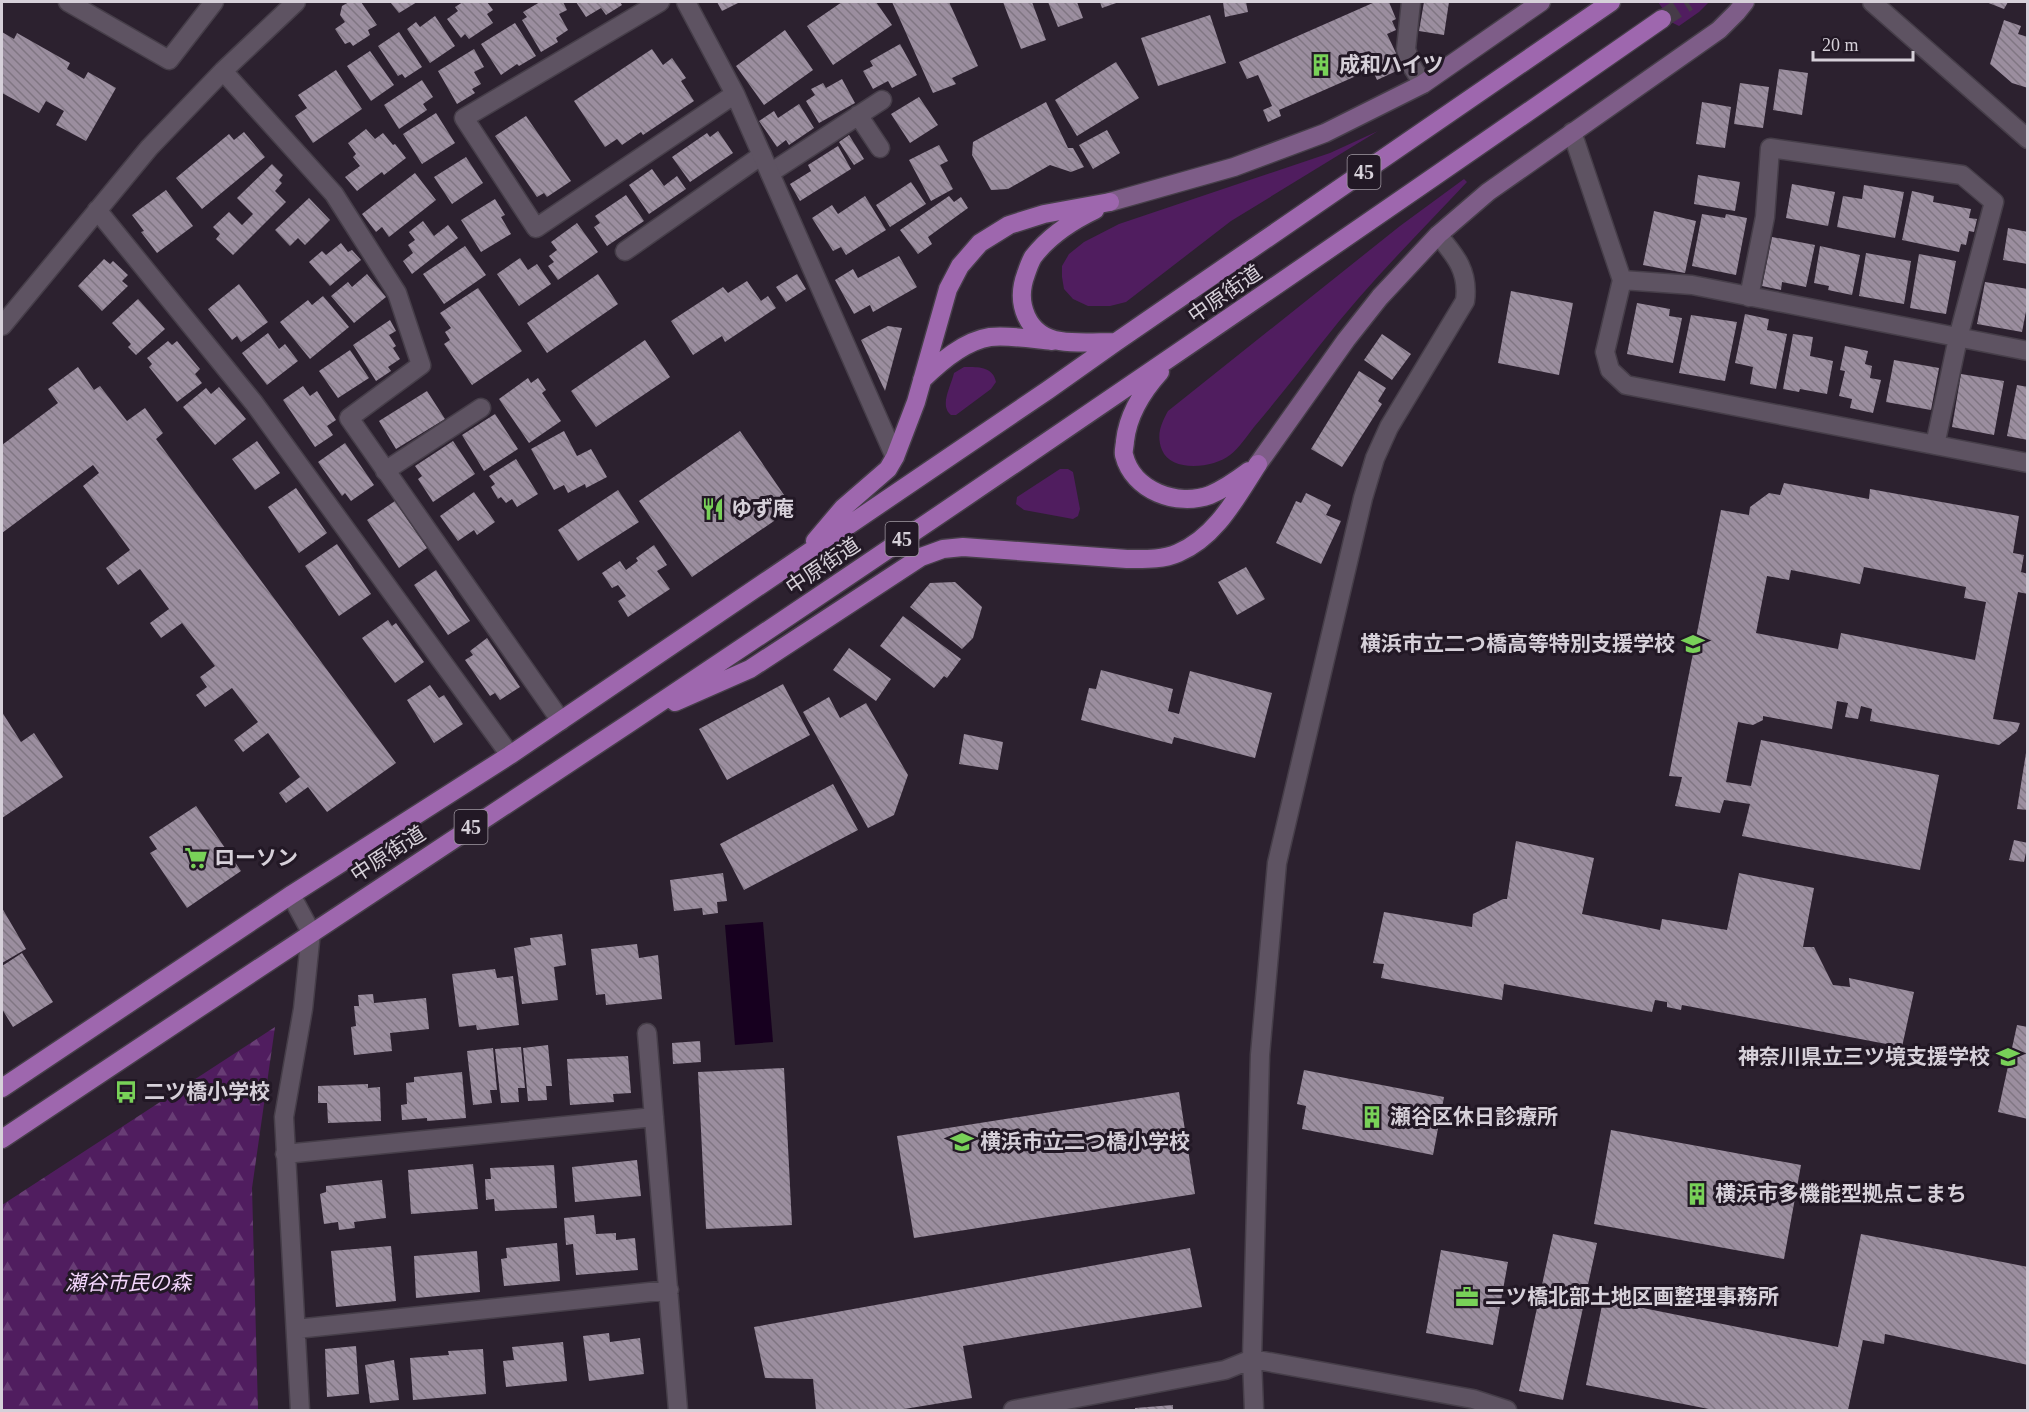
<svg xmlns="http://www.w3.org/2000/svg" width="2029" height="1412" font-family="'Times New Roman','Noto Sans JP',serif">
  <defs>
    <pattern id="forest-firs" width="22" height="20" patternUnits="userSpaceOnUse" patternTransform="scale(1.5)"><rect width="22" height="20" fill="#501d5f"/><path d="M5 1l3.5 6h-7zM16 11l3.5 6h-7z" fill="#683d75"/></pattern>
    <pattern id="building-back-hatch" width="6" height="6" patternUnits="userSpaceOnUse" patternTransform="scale(1.5)"><rect width="6" height="6" fill="#9b8e9f"/><path d="M-1 5l2 2M0 0l6 6M5-1l2 2" fill="none" stroke="#807683"/></pattern>
  </defs>
  <rect width="100%" height="100%" fill="#2c212f"/>
  <path fill="#501d5f" d="M1658 2H1709L1699 12 1679 26 1673 23Z
    M1378 131 1231 221 1126 302 1110 306H1088L1073 299 1064 289 1062 277V266L1069 254 1084 242 1119 224 1330 153Z
    M1464 179 1467 182C1417 235 1365 287 1320 345 1298 373 1277 400 1254 427 1247 436 1239 448 1230 455 1214 468 1171 473 1162 450 1156 435 1161 424 1168 411L1400 226Z
    M964 367C977 367 993 366 996 382L991 389 956 415H951C939 406 951 386 954 373Z
    M1060 469H1068L1073 472 1080 509 1078 516 1073 519 1024 510 1016 504 1017 497Z"/>
  <path fill="url(#forest-firs)" d="M275 1027 252 1188 258 1410H2V1205Z"/>
  <path fill="#17001f" d="M763 922 773 1042 735 1045 725 925Z"/>
  <path fill="url(#building-back-hatch)" fill-rule="evenodd" d="M349 2H361L377 25 368 30 370 35 353 46 350 42 345 44 335 29 345 22 340 15 342 6Z
    M390 2H417L399 13Z
    M463 2H487L493 10 487 14 493 23 469 39 465 34 461 38 447 19 458 11 455 7Z
    M540 2H563L567 10 559 14 568 30 556 38 558 42 541 52 522 20 527 17 523 12Z
    M576 2H620L622 5 606 15 601 8 586 17Z
    M717 2H740L722 11Z
    M842 2H876L892 25 833 65 807 26Z
    M892 2H949L978 66 952 78 956 84 933 93Z
    M1003 2H1032L1046 40 1021 49Z
    M1048 2H1077L1083 18 1058 27Z
    M1100 2H1119L1102 8Z
    M1223 2H1246L1248 12 1225 17Z
    M1375 2H1389L1396 19 1392 21 1396 30 1387 34 1403 68 1377 80 1372 69 1279 110 1281 116 1268 122 1263 110 1272 106 1258 75 1247 79 1239 62Z
    M1424 2H1449L1444 35 1419 31Z
    M1986 2H2008L2004 9Z
    M1210 15 1226 63 1158 86 1141 38Z
    M435 16 455 46 430 63 407 29 416 22 420 27Z
    M2004 20 2021 26 2018 34 2028 37V88L2012 83 1990 64Z
    M515 23 536 56 519 66 517 64 501 75 481 44Z
    M785 30 813 70 764 105 736 66Z
    M2 32 14 39 17 33 70 63 67 69 84 79 88 72 116 88 86 141 56 125 64 111 46 101 39 113 2 93Z
    M399 32 422 67 405 78 402 74 398 76 378 46Z
    M900 44 917 75 892 88 888 81 873 89 863 71 873 66 870 61Z
    M474 49 484 67 474 72 481 84 472 89 475 93 457 104 438 71Z
    M652 49 663 65 672 58 686 78 681 81 694 101 643 135 641 132 622 145 617 139 605 147 574 101Z
    M370 51 394 85 371 101 347 66Z
    M1116 62 1139 98 1077 136 1055 100Z
    M1779 69 1808 73 1802 115 1773 110Z
    M336 70 362 109 313 143 295 116 307 108 298 95Z
    M842 79 855 103 819 123 806 101 815 95 811 89 823 83 826 88Z
    M422 80 433 97 423 104 427 110 399 129 384 105Z
    M1740 83 1769 87 1763 128 1734 124Z
    M919 97 938 125 910 143 891 114Z
    M1046 102 1068 148H1073L1084 167 1071 172 1050 165 1008 189 991 190 972 155 973 142Z
    M1702 102 1731 107 1725 148 1696 144Z
    M799 104 814 128 789 145 786 140 777 147 759 121 774 111 778 118Z
    M436 113 455 143 422 164 403 134Z
    M526 116 571 181 547 197 544 193 537 197 495 136Z
    M366 129 375 139 383 133 393 145 395 144 406 158 384 175 382 172 357 191 345 177 360 166 353 157 356 154 348 143Z
    M1107 130 1120 153 1093 169 1079 145Z
    M718 131 733 153 690 182 672 157 707 133 710 137Z
    M244 132 265 157 202 209 176 178 229 134 234 140Z
    M849 135 864 159 854 165 839 142Z
    M939 145 948 161 940 165 953 189 931 201 909 160Z
    M838 146 851 169 800 201 790 184 811 171 808 165Z
    M466 157 483 183 452 204 434 177Z
    M272 164 283 175 279 180 282 183 275 191 286 202 233 255 216 239 220 234 213 227 229 212 242 225 253 214 237 198Z
    M652 169 664 186 677 176 686 189 649 214 629 185Z
    M415 173 436 200 389 237 382 227 376 232 362 214Z
    M1698 175 1740 182 1735 211 1694 204Z
    M911 182 926 204 890 227 876 205Z
    M1792 184 1835 192 1828 226 1786 218Z
    M1864 185 1904 192 1895 238 1837 227 1843 196 1862 199Z
    M166 190 193 226 157 253 141 232 144 231 132 215Z
    M1912 191 1934 196 1933 202 1971 209 1969 218 1977 219 1974 232 1969 231 1966 245 1961 244 1959 252 1902 240Z
    M626 195 644 221 607 246 594 227 600 223 595 216Z
    M865 196 886 230 846 255 841 247 833 251 812 218 832 205 838 214Z
    M949 196 954 202 961 197 968 208 928 237 932 244 918 254 900 230Z
    M309 198 330 220 305 245 298 238 290 246 275 230Z
    M495 199 505 215 501 217 511 234 481 252 461 220Z
    M1654 211 1696 221 1685 273 1643 265Z
    M1702 214 1725 218 1726 214 1747 218 1736 275 1692 266Z
    M423 221 434 236 448 225 458 238 412 274 403 261 413 253 408 245 415 240 409 232Z
    M577 223 598 252 558 280 548 266 554 262 549 256 557 250 551 242Z
    M2008 228 2028 232V264L2003 260Z
    M1772 237 1815 245 1806 287 1782 282 1781 290 1762 286Z
    M341 243 348 252 352 250 361 260 330 286 309 262 322 251 326 255Z
    M465 246 486 275 444 304 423 274Z
    M1820 246 1860 255 1852 295 1828 290 1829 286 1814 283Z
    M1866 253 1911 261 1904 304 1859 296Z
    M1919 254 1956 261 1946 314 1910 308Z
    M899 256 917 287 873 312 870 305 854 314 835 280 853 269 858 278Z
    M520 258 528 270 537 264 551 284 519 306 497 274Z
    M104 259 110 264 113 261 128 275 122 281 128 286 102 311 78 286Z
    M367 274 386 297 354 323 331 296 348 282 352 287Z
    M598 274 618 304 547 353 527 323Z
    M797 274 806 289 786 302 776 287Z
    M747 281 761 301 768 296 776 308 725 342 722 336 693 355 671 321 723 287 728 293Z
    M1985 282 2028 289V301L2022 332 1977 324Z
    M239 284 268 322 241 342 237 336 232 340 208 309Z
    M478 288 522 351 472 385 444 344 450 340 445 332 451 328 440 313Z
    M1511 291 1573 303 1559 375 1498 363Z
    M323 296 349 327 310 359 280 322 308 300 312 305Z
    M138 299 165 329 136 355 128 347 131 344 112 323Z
    M1637 303 1670 309 1669 316 1682 318 1673 363 1627 354Z
    M1745 314 1769 319 1767 330 1787 334 1776 389 1750 384 1753 367 1735 363Z
    M1691 315 1737 322 1725 381 1679 373Z
    M390 320 396 331 389 335 396 346 393 348 400 359 388 367 391 371 376 381 353 345Z
    M888 326 902 328 885 391 861 340Z
    M268 333 279 349 285 344 298 361 267 385 242 353Z
    M1382 334 1411 354 1392 380 1364 360Z
    M1793 334 1813 337 1810 356 1833 361 1827 394 1800 389 1799 392 1783 389Z
    M645 340 670 377 596 427 571 391Z
    M168 341 172 345 177 341 200 369 195 374 202 383 177 402 149 367 152 364 147 358Z
    M1845 346 1868 351 1865 364 1872 366 1870 378 1881 380 1873 413 1850 408 1852 399 1839 396 1845 371 1840 370Z
    M350 350 369 378 338 398 319 371Z
    M1894 360 1939 368 1931 410 1886 402Z
    M78 367 94 390 100 386 127 421 145 408 163 433 156 439 396 763 327 812 308 787 286 803 279 793 300 777 268 733 243 752 234 740 258 722 232 688 205 707 196 695 207 687 200 677 215 666 182 623 161 638 150 623 169 609 140 569 118 585 106 568 130 550 83 486 99 473 93 465 2 533V445L58 403 48 389Z
    M1359 371 1386 388 1378 401 1382 404 1342 467 1311 449Z
    M1961 374 2004 381 1994 435 1952 427Z
    M528 378 531 383 538 378 546 390 542 393 561 421 529 443 499 399Z
    M2017 385 2028 387V440L2007 436Z
    M303 386 310 396 317 391 336 420 327 426 333 435 315 447 283 400Z
    M219 387 246 419 215 445 183 407 206 388 211 394Z
    M427 391 445 419 396 449 379 421Z
    M495 414 518 449 484 471 462 435Z
    M564 431 577 456 591 449 607 477 586 488 585 484 568 493 564 485 554 490 531 449Z
    M740 431 793 508 692 577 639 501Z
    M257 441 280 473 255 490 232 459Z
    M453 441 475 474 433 502 418 479 422 476 415 466Z
    M345 443 374 485 351 501 345 493 342 496 318 462Z
    M516 459 538 494 517 507 512 499 506 503 501 497 498 499 491 487 495 484 489 476Z
    M1784 483 1869 499 1870 489 2019 516 2013 553 2024 555 2021 572 2028 574V594L2018 592 1993 719 2020 723 2017 731 1999 745 1870 721 1872 709 1861 706 1858 719 1845 717 1848 703 1837 701 1832 729 1763 716V720L1753 725 1738 722 1726 782 1751 786 1761 740 1939 775 1920 870 1742 836 1750 804 1724 800 1720 813 1675 806 1682 777 1669 776 1721 510 1749 515 1750 507 1769 493 1780 495ZM1864 567 1966 587 1964 598 1986 602 1975 660 1841 633 1838 649 1756 633 1767 576 1789 580 1791 570 1860 584Z
    M296 488 327 533 299 553 268 507Z
    M618 490 639 522 578 561 558 530Z
    M474 492 495 522 477 535 474 530 458 541 440 516Z
    M1306 493 1331 505 1326 515 1341 521 1321 564 1276 543 1296 501 1301 503Z
    M395 501 427 548 399 568 367 520Z
    M337 544 371 594 339 616 305 566Z
    M654 545 667 565 657 571 670 589 628 617 618 601 626 596 618 585 612 588 602 573 620 561 626 570 638 561 636 558Z
    M1246 567 1265 599 1237 615 1218 582Z
    M436 570 470 621 448 635 414 585Z
    M955 582 982 607 973 638 962 649 910 607 930 583Z
    M903 616 961 659 947 678 944 676 934 688 880 646Z
    M388 620 392 626 396 623 424 662 395 683 362 638Z
    M487 638 520 687 500 700 495 693 490 696 465 660 473 655 470 651Z
    M849 648 891 679 876 701 833 670Z
    M1101 670 1173 689 1168 711 1179 714 1190 671 1272 693 1255 758 1174 737 1172 744 1081 720 1089 688 1096 689Z
    M783 684 810 735 727 780 699 729Z
    M430 685 439 698 444 695 463 724 434 743 407 700Z
    M829 697 840 718 866 703 908 775 894 815 868 828 803 712Z
    M2 712 21 742 34 733 63 777 2 818Z
    M964 734 1003 742 998 770 959 764Z
    M2026 753H2028V810L2017 809Z
    M833 784 858 830 744 890 720 844Z
    M196 806 241 871 187 908 150 853 157 849 149 837Z
    M2014 840 2028 843 2024 862 2009 860Z
    M1516 841 1594 858 1582 914 1660 930 1662 919 1727 930 1739 873 1814 888 1803 947H1814L1833 985 1850 987 1849 978 1914 992 1902 1047 1682 1005 1681 1010 1667 1007V1002L1655 1000 1652 1012 1504 984 1502 1000 1381 978 1384 964 1373 963 1384 912 1472 927 1473 914 1503 899H1507Z
    M723 873 727 901 717 902 718 913 703 915 702 908 674 911 670 880Z
    M2 908 26 949 2 963Z
    M562 934 566 965 554 967 558 1000 522 1004 514 948 531 945 530 938Z
    M637 944 639 958 658 955 662 999 606 1005 605 994 596 995 591 949Z
    M22 953 53 1002 13 1027 2 1009V966Z
    M495 969 497 978 513 976 519 1025 477 1030 476 1025 459 1027 452 974Z
    M373 994 374 1003 426 998 429 1029 390 1033 392 1051 354 1055 351 1027 356 1026 354 1006H359L358 995Z
    M2017 1025 2028 1027V1119L1998 1112Z
    M700 1041 701 1062 673 1064 672 1043Z
    M548 1045 552 1086H546L547 1100 528 1101 523 1048Z
    M521 1047 525 1088H518L519 1102 501 1103 495 1049Z
    M493 1048 497 1090H490L492 1103 473 1105 467 1051Z
    M628 1056 631 1093 613 1094 614 1102 570 1105 567 1059Z
    M784 1068 792 1225 706 1229 698 1072Z
    M1304 1070 1444 1097 1433 1155 1302 1129 1306 1106 1297 1104Z
    M462 1072 466 1118 427 1121V1118L402 1120 401 1105 407 1104 406 1083 414 1082V1077Z
    M368 1084V1088L380 1087 381 1121 328 1123 327 1103H318V1086Z
    M1179 1092 1195 1194 914 1238 897 1136Z
    M1611 1130 1801 1165 1784 1259 1594 1224Z
    M637 1160 641 1196 575 1202 572 1167Z
    M473 1164 478 1209 411 1214 408 1170Z
    M554 1165 557 1208 495 1211 494 1199 486 1200 485 1179H491L490 1168Z
    M382 1180 386 1218 354 1222 355 1228 339 1230 338 1222 324 1224 320 1194 326 1192V1186Z
    M594 1215 596 1234 616 1233V1240L635 1238 638 1270 576 1275 573 1244 566 1245 564 1218Z
    M1553 1234 1597 1243 1563 1400 1519 1391Z
    M1861 1234 2028 1267V1365L1885 1334 1884 1344 1863 1340 1848 1410H1714L1586 1385 1603 1300 1838 1347Z
    M557 1243 560 1281 504 1286 501 1259 507 1258 506 1248Z
    M391 1246 396 1301 336 1307 331 1251Z
    M1190 1248 1202 1307 963 1346 972 1398 898 1410H816L813 1379 765 1378 754 1327Z
    M1441 1250 1508 1262 1493 1345 1426 1333Z
    M477 1251 480 1292 416 1298 414 1256Z
    M609 1333 610 1342 640 1338 644 1374 589 1381 583 1336Z
    M563 1342 567 1381 506 1387 503 1361 514 1360 512 1347Z
    M356 1346 359 1394 327 1397 325 1349Z
    M483 1349 486 1394 413 1400 410 1358 449 1355 448 1351Z
    M394 1360 399 1400 370 1403 365 1365Z
    M1173 1405V1410H1135V1408Z"/>
  <g fill="none" stroke-linecap="round" stroke-linejoin="round">
    <path stroke="#463b48" stroke-width="18" stroke-dasharray="18 9" stroke-linecap="butt" d="M1662 19 1688 2"/>
    <g stroke="#463e49" stroke-width="21">
      <path id="lane" d="M858 115 880 148
        M770 173 882 100
        M625 251 762 155"/>
    </g>
    <g stroke="#463e49" stroke-width="21">
      <path id="street" d="M68 2 169 60 214 2
        M660 2 464 118 536 228 735 94
        M686 2 735 94 895 457
        M1411 2 1406 49 1411 65 1423 84
        M1872 2 2028 139
        M223 71 334 194 397 293 421 365 349 418 561 721
        M1572 132 1622 280 1605 352 1610 370 1626 385 2028 463
        M97 210 254 403 510 755
        M1622 280 1692 285 2028 351
        M1749 297 1765 217 1770 148 1962 175 1994 202 1958 338 1935 445
        M2 326 149 148 223 71 296 2
        M385 471 481 408
        M291 895 311 932 303 1009 284 1117 300 1410
        M647 1033 678 1410
        M285 1154 654 1117
        M296 1329 669 1290
        M1013 1410 1225 1370 1252 1359 1473 1399 1507 1410
        M1254 1410 1252 1359 1260 1055 1277 863 1363 498 1375 458 1389 427 1465 301C1469 272 1456 256 1438 235"/>
    </g>
    <g stroke="#463e49" stroke-width="21">
      <path id="secondary" d="M1110 202 1234 167 1325 133 1423 84 1541 2
        M1258 464 1346 340 1380 297 1438 235 1488 192 1719 30 1737 12 1745 2"/>
    </g>
    <g stroke="#463e49" stroke-width="21">
      <path id="primary" d="M1095 210C1072 221 1049 236 1033 257 1030 262 1028 268 1026 274 1015 303 1027 336 1060 341 1078 344 1098 342 1116 342
        M1160 372C1142 392 1128 414 1125 441 1125 445 1123 451 1124 455 1133 491 1177 507 1210 495 1224 489 1237 480 1249 471
        M922 380C940 362 964 341 990 337 1010 335 1032 339 1052 341
        M815 541 843 508 888 469 895 457 916 402 948 289 960 266 980 243 1009 225 1044 214 1110 202
        M675 702 750 669 921 557 943 549 963 547 1127 559C1144 559 1162 560 1178 553 1216 537 1236 498 1258 464
        M2 1088 291 895 510 755 1048 390 1116 342 1611 2
        M2 1139C211 999 422 861 631 722 977 491 1321 256 1662 19"/>
    </g>
    <use href="#lane" stroke="#5e5362" stroke-width="18"/>
    <use href="#street" stroke="#5e5362" stroke-width="18"/>
    <use href="#secondary" stroke="#7e5d88" stroke-width="18"/>
    <use href="#primary" stroke="#9e67ae" stroke-width="18"/>
  </g>
  <defs>
    <g id="building-bare" transform="scale(1.8)"><path d="M-4-6H4V6H1V3H-1V6H-4ZM-2.5-4.3h1.7v1.8h-1.7ZM.8-4.3h1.7v1.8H.8ZM-2.5-1h1.7V.8h-1.7ZM.8-1h1.7V.8H.8Z" fill="#78d158" stroke="#221825" stroke-width="2.5" paint-order="stroke"/></g>
    <g id="restaurant-bare" transform="scale(1.8)"><path d="M-5-6h1v4h1v-4h1v4h1v-4h1v5L-1.5 .5V6h-2V.5L-5-1ZM5-6V6H3V1.5H1.5Q1.5-4 5-6Z" fill="#78d158" stroke="#221825" stroke-width="2.5" paint-order="stroke"/></g>
    <g id="school-bare" transform="scale(1.8)"><path d="M0-5L7-2L0 1L-7-2ZM-4 1L0 2.5L4 1V4Q0 6-4 4Z" fill="#78d158" stroke="#221825" stroke-width="2.5" paint-order="stroke"/></g>
    <g id="supermarket-bare" transform="scale(1.8)"><path d="M-6-5.5h2.5l.6 2H6L4.5 2H-2.5L-4.4-4H-6ZM-1.5 3.2a1.3 1.3 0 1 0 .1 0ZM3 3.2a1.3 1.3 0 1 0 .1 0Z" fill="#78d158" stroke="#221825" stroke-width="2.5" paint-order="stroke"/></g>
    <g id="bus-bare" transform="scale(1.8)"><path d="M-5-6H5V4H4V6H2V4H-2V6H-4V4H-5ZM-3.5-4V0h7V-4ZM-3.5 1.2v1.5H-2V1.2ZM2 1.2v1.5H3.5V1.2Z" fill="#78d158" stroke="#221825" stroke-width="2.5" paint-order="stroke"/></g>
    <g id="office-bare" transform="scale(1.8)"><path d="M-6-3h4V-5.5h4V-3h4V5H-6ZM-1-4.5V-3h2v-1.5ZM-6 0V1H6V0Z" fill="#78d158" stroke="#221825" stroke-width="2.5" paint-order="stroke"/></g>
  </defs>
  <g fill-rule="evenodd">
    <use href="#building-bare" x="1321" y="65"/>
    <use href="#restaurant-bare" x="713" y="509"/>
    <use href="#school-bare" x="1693" y="644"/>
    <use href="#supermarket-bare" x="196" y="858"/>
    <use href="#school-bare" x="2008" y="1057"/>
    <use href="#bus-bare" x="126" y="1092"/>
    <use href="#building-bare" x="1372" y="1117"/>
    <use href="#school-bare" x="962" y="1142"/>
    <use href="#building-bare" x="1697" y="1194"/>
    <use href="#office-bare" x="1467" y="1297"/>
  </g>
  <g text-anchor="middle" stroke-width="6" stroke-linejoin="round" paint-order="stroke">
    <g fill="#221825" stroke="#a099a3" stroke-width="1.5">
      <rect x="1347.5" y="155" width="33" height="34" rx="4.5"/>
      <rect x="885.5" y="522" width="33" height="34" rx="4.5"/>
      <rect x="454.5" y="810" width="33" height="34" rx="4.5"/>
    </g>
    <g font-size="20" font-weight="bold" fill="#d6d0d9">
      <text x="1364" y="179">45</text>
      <text x="902" y="546">45</text>
      <text x="471" y="834">45</text>
    </g>
    <g font-size="21" font-weight="bold" fill="#d6d0d9" stroke="#221825" text-anchor="start">
      <text x="1339" y="72">成和ハイツ</text>
      <text x="731" y="516">ゆず庵</text>
      <text x="1675" y="651" text-anchor="end">横浜市立二つ橋高等特別支援学校</text>
      <text x="214" y="865">ローソン</text>
      <text x="1990" y="1064" text-anchor="end">神奈川県立三ツ境支援学校</text>
      <text x="144" y="1099">二ツ橋小学校</text>
      <text x="1390" y="1124">瀬谷区休日診療所</text>
      <text x="980" y="1149">横浜市立二つ橋小学校</text>
      <text x="1715" y="1201">横浜市多機能型拠点こまち</text>
      <text x="1485" y="1304">二ツ橋北部土地区画整理事務所</text>
    </g>
    <g font-size="21" fill="#d6d0d9" stroke="#221825">
      <text transform="translate(1225 294) rotate(-35)" y="7">中原街道</text>
      <text transform="translate(823 566) rotate(-34)" y="7">中原街道</text>
      <text transform="translate(388 854) rotate(-33)" y="7">中原街道</text>
    </g>
    <g font-size="21" font-style="italic" fill="#f4d6fd" stroke="#221825">
      <text x="128" y="1290">瀬谷市民の森</text>
    </g>
  </g>
  <rect width="2029" height="1412" fill="none" stroke="#d6d0d9" stroke-width="6"/>
  <path d="M1813 51v9h100v-9" fill="none" stroke="#d6d0d9" stroke-width="3"/>
  <text x="1822" y="51" font-size="18" fill="#d6d0d9" stroke="#221825" stroke-width="4.5" paint-order="stroke">20 m</text>
</svg>
